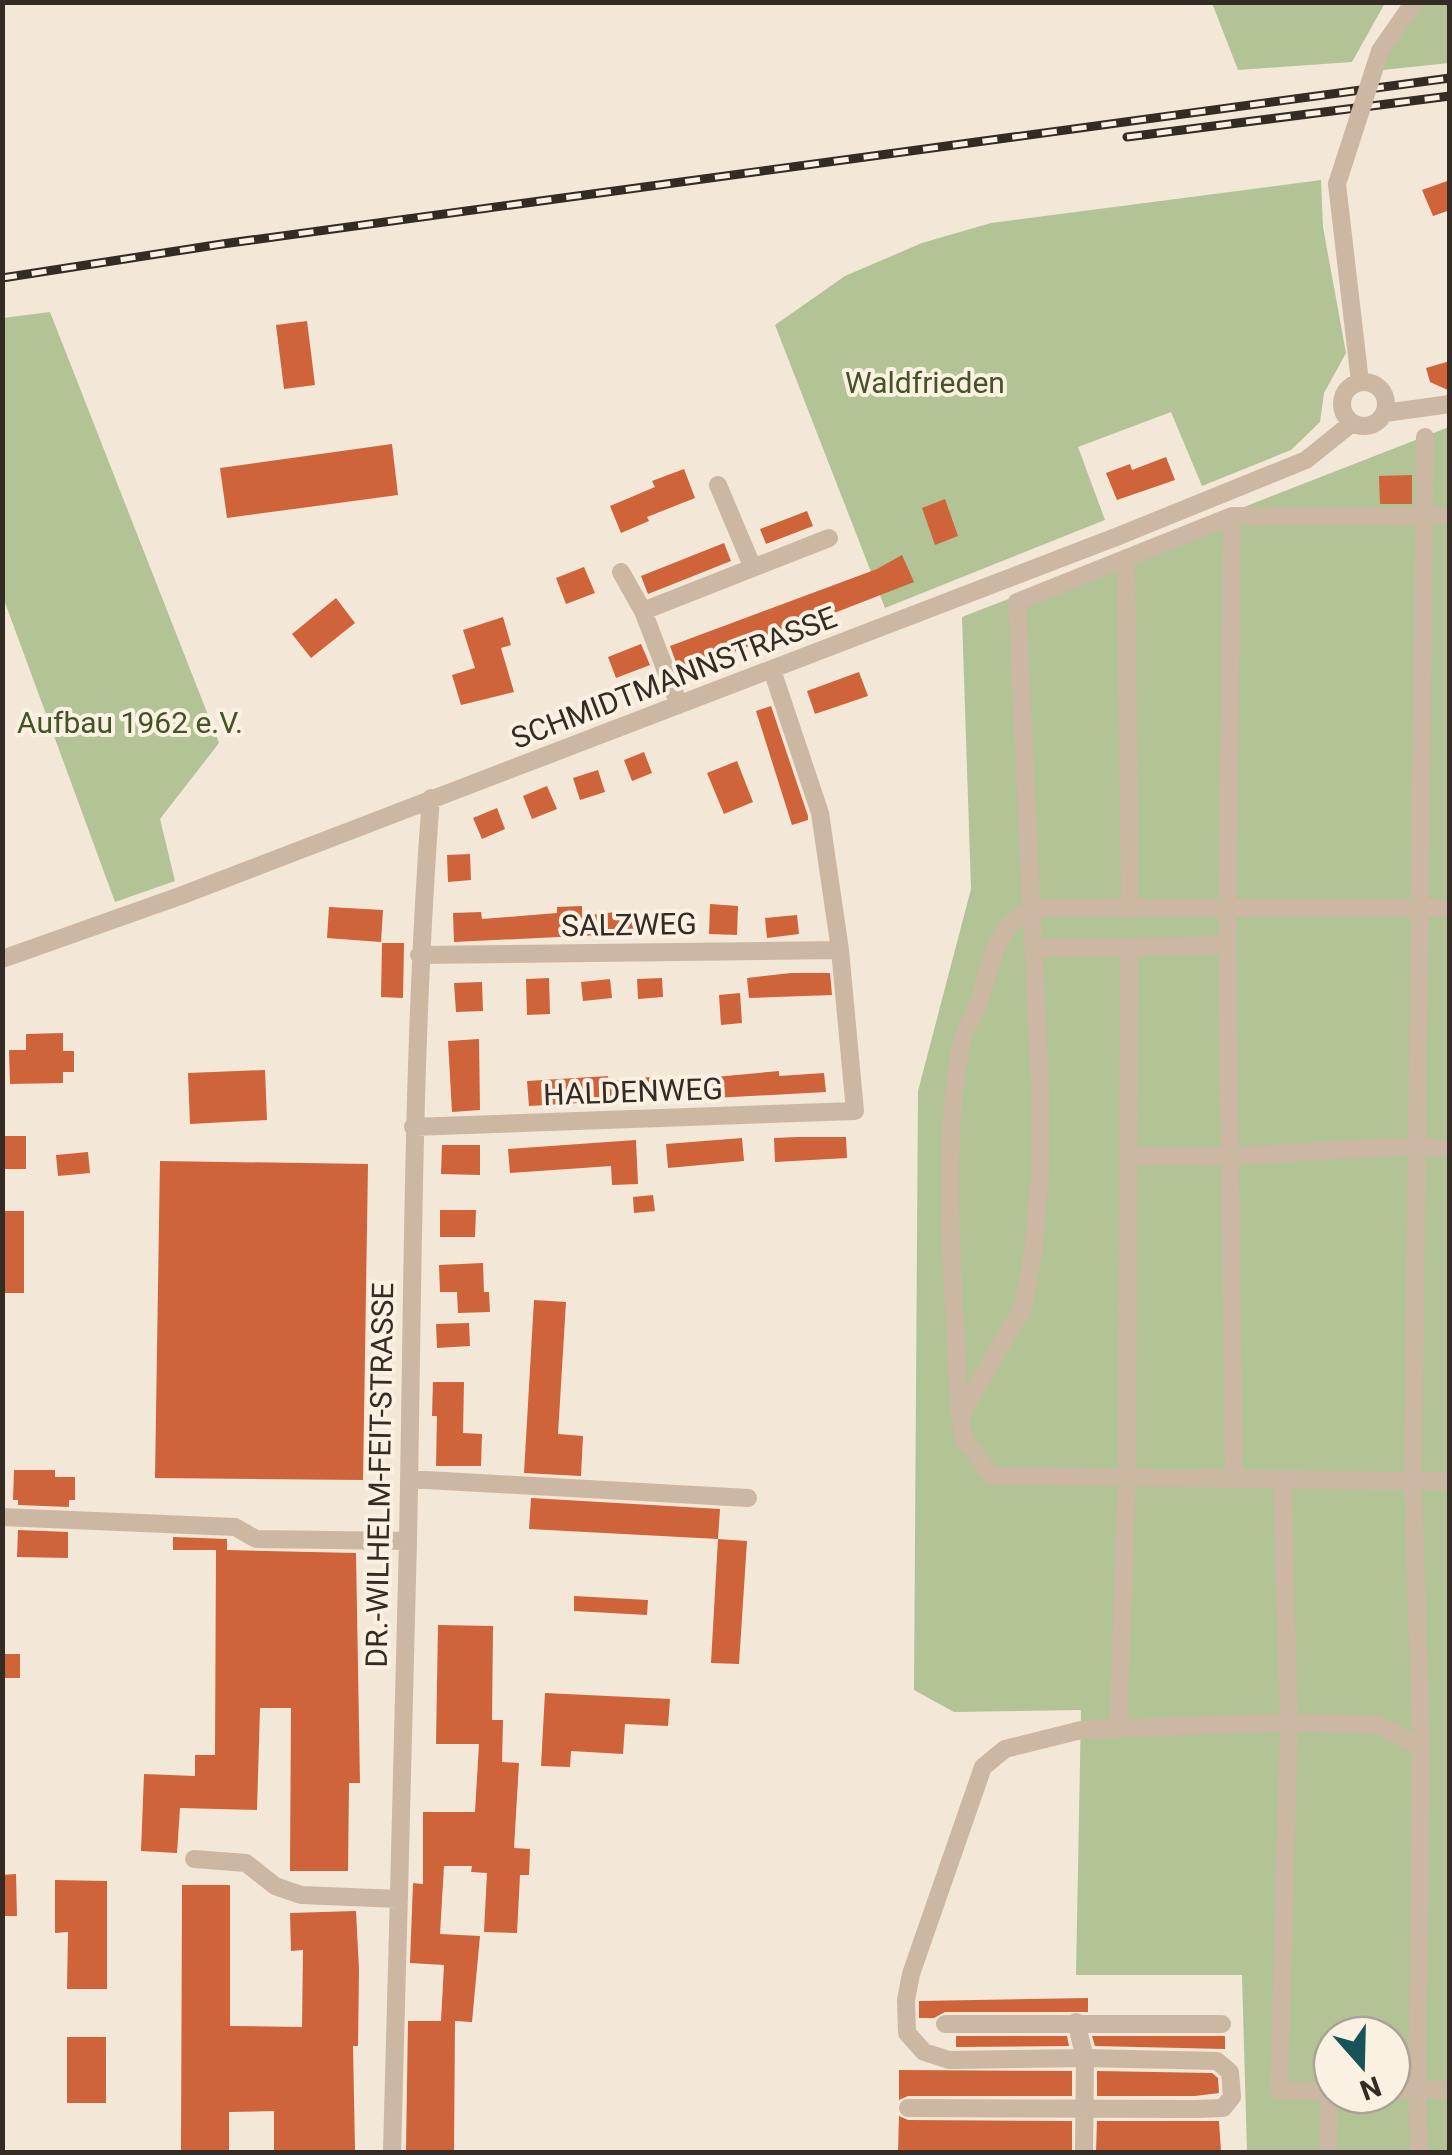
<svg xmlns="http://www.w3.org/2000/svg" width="1452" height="2155" font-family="Roboto,sans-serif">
  <rect width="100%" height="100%" fill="#f3e7d7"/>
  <path fill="#b2c396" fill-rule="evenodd" d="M1212 3H1385L1352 62 1238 70Z
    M1414 3H1449V63L1373 71Z
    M1321 180 1323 227 1346 353 1324 393 1320 422 1291 450 1202 486 1171 412 1078 447 1105 520 885 608 775 325 845 276 922 243 991 223Z
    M50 312 219 743 160 819 175 881 115 902 3 597V318Z
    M1449 427V2152H1247L1242 1975H1076L1081 1710 954 1712 914 1690 918 1091 971 889 962 617ZM1332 2035H1392V2095H1332Z"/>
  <path fill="#cf6339" d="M1450 180V210L1433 216 1422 190Z
    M307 321 315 385 284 389 276 325Z
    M1450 361V391L1430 382 1426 368Z
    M392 444 398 495 227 518 220 468Z
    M1166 457 1175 480 1117 500 1106 473 1130 464 1132 470Z
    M684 469 695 498 647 517 649 521 621 533 610 506 655 487 652 481Z
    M1412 475V504H1380L1379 476Z
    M945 499 958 536 935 545 922 508Z
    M807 511 813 526 766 544 760 529Z
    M724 543 731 561 648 594 641 576Z
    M902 555 914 582 680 673 670 646 877 569Z
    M584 567 595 593 566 604 556 578Z
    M336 598 355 623 311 658 292 634Z
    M503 617 511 645 501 648 514 692 461 705 452 675 475 668 463 630Z
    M641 644 650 665 616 678 608 657Z
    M859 672 868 696 815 714 807 691Z
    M771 706 808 816V820L792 825 756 711Z
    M644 752 652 773 632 781 624 760Z
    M737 761 753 802 724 814 707 773Z
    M598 770 605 792 580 800 573 778Z
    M547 786 557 809 532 819 523 796Z
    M497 808 505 829 482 839 473 818Z
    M470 854 471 880 448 882 447 855Z
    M710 904 738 906 737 935 709 934Z
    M582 906V916L632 910 633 914 681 911 682 931 454 942 453 913 481 912 482 919 557 913V907Z
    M329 907 383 910 381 942 327 938Z
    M797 915 799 934 767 938 765 918Z
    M382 943H404L403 998 381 997Z
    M791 973H830L832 995 749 998 747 978Z
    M549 978 550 1014 527 1015 526 979Z
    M662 978 663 997 638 999 637 979Z
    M610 979 612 998 583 1001 581 982Z
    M482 982 483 1011 456 1012 454 983Z
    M740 993 742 1023 721 1025 719 995Z
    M63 1033V1051H74V1072H63V1083L10 1084 9 1050H26V1034Z
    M479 1039 480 1110 452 1112 448 1041Z
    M265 1070 267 1120 190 1124 188 1073Z
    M779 1071V1076L824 1073 826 1092 695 1099 693 1079Z
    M608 1076 609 1081 660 1076 662 1098 529 1106 527 1081Z
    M2 1136H26V1169H2Z
    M798 1137H846L847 1158 775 1162 774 1138Z
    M742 1138 744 1161 668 1168 666 1144Z
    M636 1140 638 1184 612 1185 611 1166 510 1173 508 1149Z
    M442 1145H480V1175L441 1174Z
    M88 1152 90 1173 58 1176 56 1155Z
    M160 1161 368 1164 363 1480 155 1478Z
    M653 1195 655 1211 634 1213 633 1197Z
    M440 1210H476L475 1237H440Z
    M2 1211H24V1293H2Z
    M483 1263 484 1292H489L490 1312 458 1313 457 1292H440L439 1265Z
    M534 1300 566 1302 558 1434 583 1436 581 1476 524 1473Z
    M469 1323 470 1346 437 1348 436 1324Z
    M433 1382H464L463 1433 482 1434 481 1466H436L437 1416H432Z
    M14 1470H55V1477H75V1500H69V1507L18 1505V1500H13Z
    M531 1498 720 1509 718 1539 747 1541 739 1664 711 1663 718 1539 529 1529Z
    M18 1530 68 1532V1558L17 1557Z
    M173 1537 227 1539V1550L356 1553 360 1783H349L348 1871H290L291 1708H260L257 1810 180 1808 177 1853 141 1851 144 1774 195 1776V1755H215L216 1550H173Z
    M574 1596 648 1600 647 1615 574 1611Z
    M438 1625 493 1626 492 1720H503L502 1762 519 1763 514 1848 530 1849 529 1875H520L517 1933 484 1932 487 1873 471 1872 472 1866H444L440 1934 480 1936 472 2022 455 2021 454 2152H406L408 2021H441L444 1965 410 1963 413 1883 423 1884V1812H475L479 1744H436Z
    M2 1654H20V1678H2Z
    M545 1693 670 1699 668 1726 625 1724 623 1754 571 1751 570 1767 541 1766Z
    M16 1874 17 1916H2V1875Z
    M55 1880 107 1881V1989H67L68 1932 55 1933Z
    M182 1885H230V2026L302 2027 303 1950 291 1951 290 1913 356 1911 359 1970 358 2046H353L355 2150 274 2151V2111L229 2112V2152H181Z
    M1088 1998V2012H945L934 2018H919V2001Z
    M956 2036H1067L1069 2046 956 2047Z
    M1092 2036H1225V2049L1095 2046Z
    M67 2037H106V2103H67Z
    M899 2070 1072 2071V2096H908L899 2100Z
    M1097 2071 1212 2073 1218 2078 1219 2093 1195 2096H1097Z
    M899 2116 908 2120 1072 2121V2152H898Z
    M1097 2121H1219L1221 2152H1096Z"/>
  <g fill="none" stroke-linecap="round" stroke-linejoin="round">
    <path stroke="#cbb7a2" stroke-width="18" d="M1380 51 1414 2
      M1337 184 1360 382
      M1342 404a22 22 0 1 1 44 0a22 22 0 1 1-44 0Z
      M1385 413 1450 404
      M1425 437 1413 1481H1450
      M718 485 753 568
      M1126 558 1130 909
      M621 572 643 611
      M679 705 643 611 829 538
      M1227 945 1234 1479
      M1129 947 1227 945 1232 516H1450
      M1033 948 1129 947 1127 1478 1118 1729
      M419 955 840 950
      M2 959 180 896 1116 537 1306 460 1352 423
      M413 1127 855 1111 840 950 820 813 772 670
      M1129 1156H1229L1416 1146 1450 1149
      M960 1416 1023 1307 1033 1253 1040 1175V1087L1017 602 1232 516
      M409 1479 748 1498
      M2 1517 235 1527 256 1539 408 1541
      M1421 1746 1413 1481 992 1476 964 1439 959 1410C955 1292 940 1165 960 1049 963 1031 974 1016 980 999 993 958 996 914 1047 908H1450
      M194 1859 246 1863 275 1886 301 1895 399 1899
      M945 2024H1222
      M1332 2091 1279 2090 1289 1722 1377 1725 1421 1746 1417 2089 1392 2090
      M908 2108 1195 2109 1223 2108 1232 2097 1230 2072 1217 2061 1085 2058 1076 2022
      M392 2152C397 1948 404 1744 408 1540 413 1292 412 1045 431 798
      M1084 2152 1085 2058 949 2060 924 2052 907 2033 906 2000 911 1974 983 1767 1005 1749 1081 1730 1289 1722 1282 1479
      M1328 2152 1329 2091
      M1419 2152 1417 2089 1450 2090"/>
    <g stroke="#352b25" stroke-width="9">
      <path id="rail" d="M1127 137 1450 96
        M2 278 222 244 1450 78"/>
    </g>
    <use href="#rail" stroke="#faf1e3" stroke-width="5" stroke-dasharray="15" stroke-linecap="butt"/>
    <path stroke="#cbb7a2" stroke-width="18" d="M1337 184 1380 51"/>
  </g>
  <g text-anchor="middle" stroke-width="8" stroke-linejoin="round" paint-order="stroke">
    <g font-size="30" fill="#435527" stroke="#faf1e3">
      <text x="925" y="393">Waldfrieden</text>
      <text x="130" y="733">Aufbau 1962 e.V.</text>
    </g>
    <g font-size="30" fill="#352b25" stroke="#faf1e3">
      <text transform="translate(674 678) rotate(-21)" y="10">SCHMIDTMANNSTRASSE</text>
      <text transform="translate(629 925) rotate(-1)" y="10">SALZWEG</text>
      <text transform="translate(633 1092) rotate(-2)" y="10">HALDENWEG</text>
      <text transform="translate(380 1475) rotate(-89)" y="10">DR.-WILHELM-FEIT-STRASSE</text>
    </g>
  </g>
  <rect width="1452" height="2155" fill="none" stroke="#352b25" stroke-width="10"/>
  <g transform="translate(1362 2065) rotate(160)"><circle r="48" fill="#faf1e3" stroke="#aba297" stroke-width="2.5"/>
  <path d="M0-8L18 38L0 25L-18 38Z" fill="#18535a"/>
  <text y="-15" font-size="28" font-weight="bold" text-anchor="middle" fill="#352b25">N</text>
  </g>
</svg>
